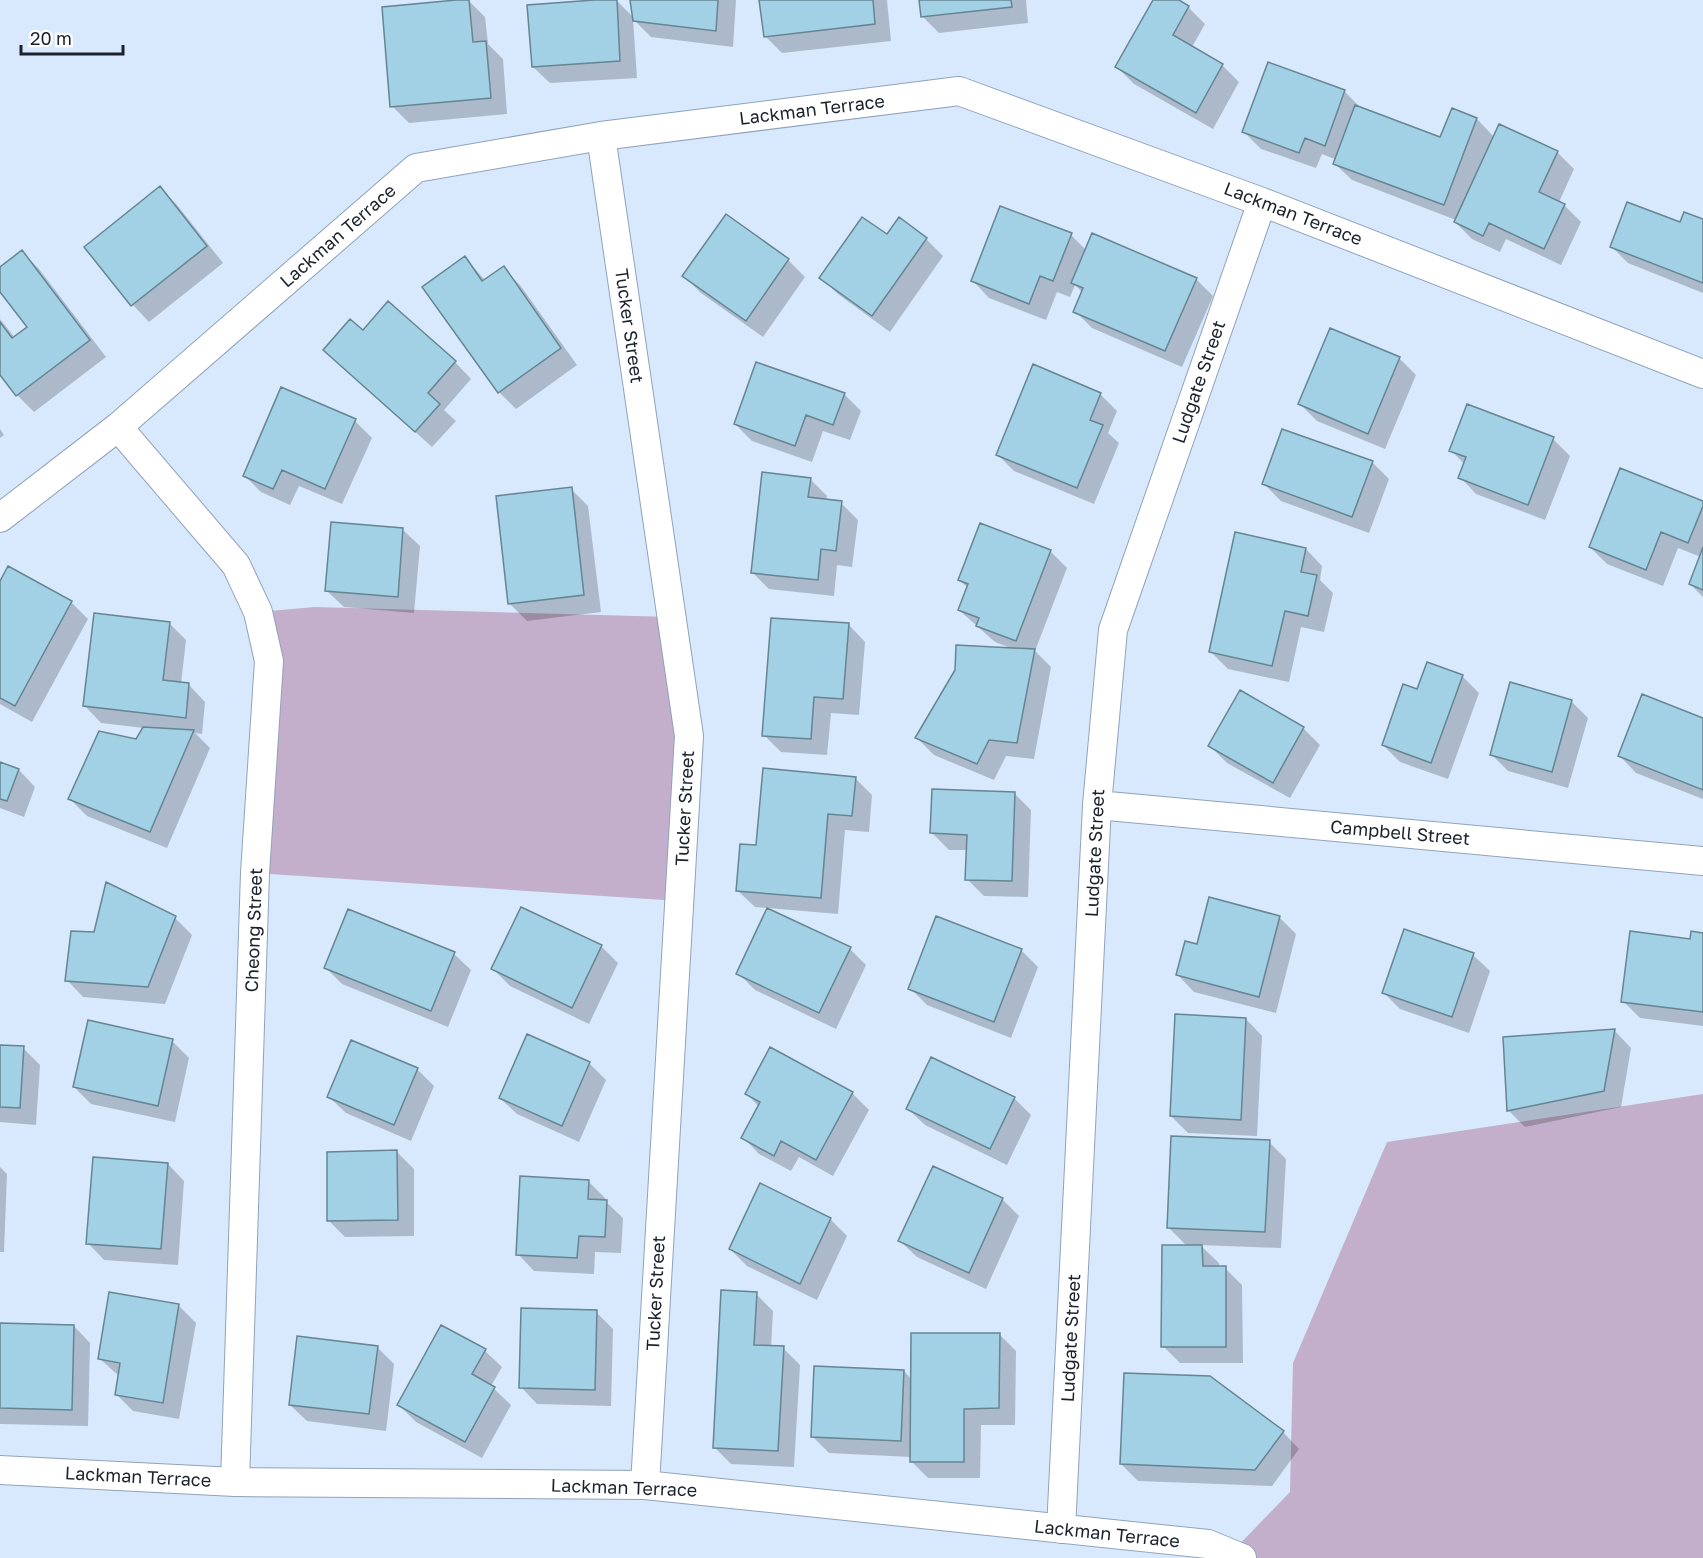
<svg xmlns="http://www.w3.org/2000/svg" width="1703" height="1558" font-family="'Golos Text',sans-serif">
  <rect width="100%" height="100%" fill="#d8e8fd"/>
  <path fill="#c3afcb" d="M315 607 672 617 679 901 255 873 258 612Z
    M1703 1094V1558H1242L1232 1552 1290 1492 1293 1363 1387 1142Z"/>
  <path fill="#0003" d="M468 0 485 17 488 44 503 59 507 114 409 123 392 106Z
    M616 0 634 18 632 0H736L733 47 651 37 633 19 637 78 550 83 533 67Z
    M761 0H887L891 41 782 53 765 36Z
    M921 0H1026L1028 23 939 33 922 16Z
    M1154 0H1176L1188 7 1205 24 1192 47 1222 65 1239 82 1213 129 1134 84 1117 67Z
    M1344 91 1361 108 1441 139 1453 110 1477 119 1494 137 1557 152 1574 169 1559 202 1564 205 1581 222 1561 265 1506 239 1500 252 1472 239 1455 222 1456 220 1352 180 1335 164 1337 160 1322 154 1316 168 1261 149 1244 132Z
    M160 188 177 205 223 263 149 322 133 305 86 247Z
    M726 216 788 260 805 277 763 337 701 293 684 276Z
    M899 220 926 239 943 256 890 332 838 294 821 278 887 237Z
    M1703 221V293L1628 263 1611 246Z
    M1071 235 1086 250 1196 279 1213 296 1182 367 1092 328 1075 311 1083 293 1075 285 1070 297 1057 292 1046 320 989 298 973 281Z
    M22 252 39 269 106 357 34 412 17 395 0 372V319L15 338 29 327 0 289V269Z
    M465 258 485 280 503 268 520 285 577 365 516 409 499 392 424 287Z
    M363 332 455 362 471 379 444 410 456 421 432 447 325 350Z
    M1399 358 1416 375 1385 449 1317 421 1300 404Z
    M844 394 861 411 850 440 823 431 812 462 752 441 735 424Z
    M1100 394 1117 411 1108 433 1119 443 1094 504 1014 471 997 454Z
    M355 421 372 438 342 504 299 486 290 505 261 492 244 475Z
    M0 429 4 435 0 438Z
    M1553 439 1570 456 1545 520 1476 494 1460 477 1464 464 1451 450Z
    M1372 462 1389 479 1369 533 1281 501 1264 484Z
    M810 479 827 496 826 501 841 503 858 520 852 567 837 565 834 596 769 589 752 572Z
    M571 489 588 506 601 612 527 621 510 604Z
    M1703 502V597L1690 584 1701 557 1678 548 1663 586 1607 564 1590 547Z
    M403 530 420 546 414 613 344 607 327 591Z
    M1306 549 1322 566 1320 580 1333 593 1324 632 1301 627 1289 682 1228 669 1211 652Z
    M1050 551 1067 568 1035 651 1051 667 1034 759 1006 756 994 780 934 755 917 738 1011 648 995 642 959 610 968 588 959 580Z
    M0 585 71 602 88 619 32 722 0 704Z
    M169 623 186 640 181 684 189 685 205 702 202 734 195 733 210 748 167 848 87 816 70 799 136 740 144 728 101 723 85 706Z
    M849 625 865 642 859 715 831 713 827 755 781 752 764 735Z
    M1462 676 1479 693 1448 779 1400 762 1383 745 1418 691Z
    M1240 692 1303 728 1320 745 1290 798 1227 763 1210 746Z
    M1571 701 1588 718 1568 788 1508 771 1491 754Z
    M1703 719V799L1636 773 1620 756Z
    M0 763 19 770 35 787 24 817 0 808Z
    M855 778 872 795 869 832 845 830 838 914 755 907 738 891 758 847Z
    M1014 793 1031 810 1028 897 984 896 967 879 968 850H949L932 833Z
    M348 911 454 954 471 970 448 1027 342 984 325 967Z
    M1279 917 1296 934 1276 1013 1194 992 1178 975 1199 946Z
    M175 918 192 935 165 1004 83 997 67 980 95 934Z
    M1703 934V1026L1640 1018 1623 1001 1691 941Z
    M601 946 618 963 589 1024 510 986 493 969Z
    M850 949 866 965 836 1029 755 990 738 973Z
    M1021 950 1038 967 1011 1038 927 1005 910 988Z
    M1473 955 1490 971 1469 1033 1400 1009 1383 992Z
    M1246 1019 1262 1036 1257 1136 1188 1133 1171 1116Z
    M1615 1031 1631 1048 1621 1107 1525 1127 1508 1110Z
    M528 1036 590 1064 606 1080 579 1142 517 1114 500 1098Z
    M172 1041 189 1058 175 1122 91 1104 74 1087Z
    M0 1046 23 1048 40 1065 36 1125 0 1122Z
    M417 1069 434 1086 411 1141 346 1113 329 1097Z
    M852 1093 869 1110 833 1176 799 1157 791 1171 759 1154 743 1137 759 1107 747 1094Z
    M1014 1098 1031 1115 1007 1165 925 1125 908 1109Z
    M1269 1142 1286 1159 1281 1248 1200 1245 1219 1263V1268H1225L1242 1285 1243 1363H1180L1163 1346 1188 1247 1168 1227Z
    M397 1152 414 1169V1236L345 1237 328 1220Z
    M168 1164 184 1181 178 1265 104 1260 88 1243Z
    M0 1167 7 1174 4 1252H0Z
    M588 1181 605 1198V1201L623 1218 621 1253 595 1252 594 1274 534 1271 518 1254Z
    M1002 1199 1019 1216 986 1289 917 1257 900 1241Z
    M830 1219 847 1236 817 1300 747 1266 730 1249Z
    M756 1294 773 1311 771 1348H783L800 1365 794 1467 731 1464 714 1447Z
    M179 1306 196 1323 179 1419 133 1411 116 1394 119 1376 100 1359Z
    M596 1312 613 1329 611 1406 537 1404 521 1387Z
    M0 1325 74 1326 90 1343 88 1426 0 1424Z
    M999 1334 1016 1351 1015 1425H981L980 1478H928L911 1461V1457L829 1453 812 1436 904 1371 912 1380Z
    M377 1347 394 1364 386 1431 307 1421 290 1405Z
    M485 1351 502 1367 491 1386 511 1405 482 1458 416 1422 399 1405Z
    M1283 1432 1299 1449 1272 1486 1138 1481 1121 1464Z"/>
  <path fill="#a2d0e4" stroke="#658592" stroke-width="1.5" d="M456 0H469L473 42 486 41 491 98 390 107 382 7Z
    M594 0H617L620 61 532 67 527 5Z
    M630 0H718L716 31 633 21Z
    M759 0H873L875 24 764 37Z
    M919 0H1011L1012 7 921 17Z
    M1153 0H1179L1189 6 1173 35 1223 64 1196 113 1115 67Z
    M1268 62 1345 90 1325 146 1305 138 1299 153 1242 132Z
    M1355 105 1440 137 1452 108 1477 118 1444 205 1333 164Z
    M1499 124 1558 151 1539 192 1565 204 1544 249 1489 223 1483 236 1454 222Z
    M160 186 207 246 131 306 84 247Z
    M1627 202 1680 222 1684 212 1703 219V283L1610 247Z
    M1000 206 1072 233 1053 281 1040 276 1029 304 971 281Z
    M726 214 789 259 746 321 682 276Z
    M862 217 887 234 899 217 927 238 872 316 819 278Z
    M1092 233 1197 278 1165 351 1073 312 1083 288 1071 283Z
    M22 250 90 340 16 396 0 375V322L12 338 27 327 0 292V267Z
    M465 256 482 281 504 266 561 348 498 393 422 287Z
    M388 301 456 361 428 393 440 404 415 432 323 350 350 319 363 330Z
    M1330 328 1400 357 1368 434 1298 404Z
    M756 362 845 393 833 425 806 415 795 446 734 424Z
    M1033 364 1101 393 1090 420 1103 425 1077 488 996 455Z
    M281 387 356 419 325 489 282 470 273 489 243 476Z
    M1467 404 1554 437 1528 505 1458 478 1466 457 1449 451Z
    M1282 429 1373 461 1352 517 1262 484Z
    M1620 468 1703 501V506L1688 543 1661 532 1646 570 1589 547Z
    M762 472 811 478 808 497 842 501 836 551 821 549 818 580 751 573Z
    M572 487 584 595 508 604 496 496Z
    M331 522 403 528 398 597 325 591Z
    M980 523 1051 550 1016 641 976 626 979 618 958 610 968 584 958 580Z
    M1235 532 1306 548 1301 572 1317 575 1308 616 1285 611 1272 666 1209 652Z
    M1703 547V590L1689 584Z
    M8 566 72 601 15 706 0 698V581Z
    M94 613 170 622 163 680 189 683 186 718 83 706Z
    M771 618 849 623 843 699 814 697 811 739 762 736Z
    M956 645 1035 649 1017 743 989 740 977 764 915 738 955 670Z
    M1427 662 1463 675 1431 763 1382 745 1403 684 1417 689Z
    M1510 682 1572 700 1552 772 1490 755Z
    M1240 690 1304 727 1273 783 1208 746Z
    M1642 694 1703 718V790L1618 756Z
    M143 727 194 730 150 832 68 799 99 731 136 739Z
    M0 762 19 769 7 801 0 799Z
    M763 768 856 777 852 816 828 814 821 898 736 891 740 844 756 845Z
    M932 789 1015 792 1012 881 965 880 967 835 930 833Z
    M106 882 176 916 148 987 65 981 71 931 94 932Z
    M1209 897 1280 916 1259 997 1176 975 1185 941 1197 944Z
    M521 907 602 945 572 1008 491 969Z
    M767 908 851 947 819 1013 736 974Z
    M348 909 455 952 431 1011 324 968Z
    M936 916 1022 949 994 1022 908 989Z
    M1404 929 1474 953 1452 1017 1382 993Z
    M1630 931 1690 939 1691 931 1703 933V1012L1621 1002Z
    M1175 1014 1246 1018 1241 1120 1170 1116Z
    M88 1020 173 1039 158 1106 73 1087Z
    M1615 1029 1604 1091 1507 1111 1503 1037Z
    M527 1034 590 1062 562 1126 499 1098Z
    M351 1040 418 1068 394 1125 327 1097Z
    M0 1045 24 1046 20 1108 0 1107Z
    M770 1047 853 1092 816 1160 781 1141 774 1156 741 1138 760 1102 745 1094Z
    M931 1057 1015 1097 990 1149 906 1109Z
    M1171 1136 1270 1140 1265 1232 1167 1228Z
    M397 1150 398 1220 327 1221V1152Z
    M93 1157 168 1163 161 1249 86 1244Z
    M933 1166 1003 1198 969 1273 898 1241Z
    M520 1176 589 1180 588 1199 607 1200 605 1237 579 1236 577 1258 516 1255Z
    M760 1183 831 1218 800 1284 729 1249Z
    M1162 1245H1202L1203 1266H1226V1347H1161Z
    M721 1290 757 1292 754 1345 784 1346 778 1451 713 1448Z
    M109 1292 179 1304 163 1403 115 1395 120 1363 98 1359Z
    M521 1308 597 1310 595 1390 519 1388Z
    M0 1323 74 1325 72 1410 0 1408Z
    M441 1325 486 1349 472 1374 495 1387 465 1442 397 1405Z
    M911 1333H1000L999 1408 964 1409V1462H910Z
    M297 1336 378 1346 369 1414 289 1405Z
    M814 1366 904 1370 901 1441 811 1437Z
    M1124 1373 1210 1376 1284 1431 1255 1470 1120 1464Z"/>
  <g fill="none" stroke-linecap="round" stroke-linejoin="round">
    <g stroke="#90a3bb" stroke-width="30">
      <path id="minor" d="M601 136 689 736 645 1485
        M118 427 236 565 258 612 269 661 255 873 235 1482
        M0 518 118 427 416 168 601 136 959 91 1262 202 1703 374
        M1097 805 1703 861
        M0 1470 235 1482 645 1485 1208 1544 1242 1558
        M1061 1529 1097 805 1113 630 1262 202"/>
    </g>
    <use href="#minor" stroke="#fff" stroke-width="28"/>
  </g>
  <g text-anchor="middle" stroke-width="6" stroke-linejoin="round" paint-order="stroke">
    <g font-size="18" fill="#1b222c" stroke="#fff">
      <text transform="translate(812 110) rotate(-7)" y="6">Lackman Terrace</text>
      <text transform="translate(1293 214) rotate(21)" y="6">Lackman Terrace</text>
      <text transform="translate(338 236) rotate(-41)" y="6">Lackman Terrace</text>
      <text transform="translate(629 326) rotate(82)" y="6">Tucker Street</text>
      <text transform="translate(1199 382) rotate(-71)" y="6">Ludgate Street</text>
      <text transform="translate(685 808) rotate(-87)" y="6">Tucker Street</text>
      <text transform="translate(1400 833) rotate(5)" y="6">Campbell Street</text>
      <text transform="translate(1095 853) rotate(-87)" y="6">Ludgate Street</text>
      <text transform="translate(254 930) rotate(-88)" y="6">Cheong Street</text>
      <text transform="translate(656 1293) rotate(-87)" y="6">Tucker Street</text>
      <text transform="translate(1071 1338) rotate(-87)" y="6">Ludgate Street</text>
      <text transform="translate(138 1477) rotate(3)" y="6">Lackman Terrace</text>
      <text transform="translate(624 1488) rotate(2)" y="6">Lackman Terrace</text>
      <text transform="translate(1107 1534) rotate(6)" y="6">Lackman Terrace</text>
    </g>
  </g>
  <path d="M21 45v9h102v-9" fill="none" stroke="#1b222c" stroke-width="3"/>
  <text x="30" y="45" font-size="18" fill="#1b222c" stroke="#ffffff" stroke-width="4.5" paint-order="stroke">20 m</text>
</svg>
